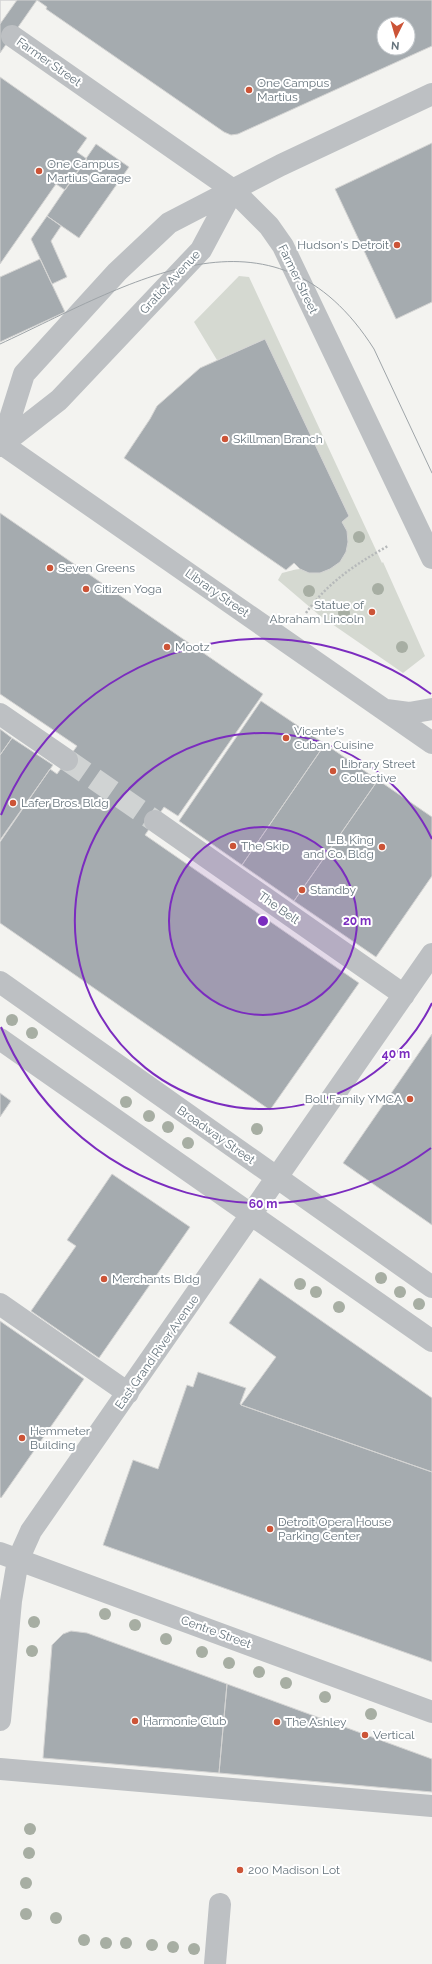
<svg xmlns="http://www.w3.org/2000/svg" width="432" height="1964" font-family="Raleway,sans-serif">
  <rect width="100%" height="100%" fill="#f3f3f0"/>
  <path fill="#d5d9d1" d="M239 276 249 277 382 563 383 562 425 656 403 673 319 615 278 580 282 573C287 572 295 569 300 569 307 570 313 574 321 572 344 566 355 542 342 522L349 516 265 339 217 360 194 322Z"/>
  <path fill="#a5abaf" stroke="#d4d4d3" fill-rule="evenodd" d="M0 0H17L0 24Z
    M0 0H37L0 53Z
    M37 0H432V46L238 134 231 135 224 132 46 9 47 7ZM384 24H408V48H384Z
    M0 77 87 138 77 152 87 159 65 190 56 184 0 264Z
    M432 143V302L396 319 335 189Z
    M96 144 129 167 79 238 47 216Z
    M47 216 61 226 51 241 67 277 52 284 31 239Z
    M40 259 65 312 0 342V277Z
    M265 339 349 516 342 522 347 531 348 542 346 552 340 562 330 569 320 573H309L300 569 294 563 286 570 124 458 150 419 157 406 200 368Z
    M0 513 263 694 178 816 164 807 145 835 359 983 270 1110 0 923V842L50 769 57 774 77 746 0 694Z
    M261 701 325 744 242 865 179 821Z
    M0 729 12 738 0 755Z
    M12 738 53 765 0 840V755Z
    M325 744 378 780 294 901 242 865Z
    M378 780 432 817V876L376 957 294 901Z
    M432 1034V1225L343 1163Z
    M0 1093 11 1101 0 1117Z
    M112 1174 190 1227 99 1358 31 1311 76 1246 67 1240Z
    M260 1278 432 1398V1472L241 1405 276 1357 229 1323Z
    M0 1321 84 1379 1 1498 0 1497Z
    M198 1372 246 1388 240 1404 241 1405 432 1472V1662L103 1545 133 1460 158 1469 187 1385 193 1387Z
    M71 1631 87 1633 227 1684 219 1773 43 1758 52 1645 63 1634Z
    M227 1684 432 1759V1792L219 1773Z"/>
  <g fill="none" stroke-linecap="round" stroke-linejoin="round">
    <path stroke="#d0d3d3" stroke-width="22" stroke-dasharray="22 11" stroke-linecap="butt" d="M67 760 155 821"/>
    <path stroke="#b6b9ba" stroke-width="2.5" stroke-dasharray="2 2" stroke-linecap="butt" d="M306 613C328 582 356 564 388 546"/>
    <path stroke="#bdc0c3" stroke-width="22" d="M12 36 233 190 269 226 283 246 432 558
      M2 444 24 374 117 272 169 223 281 165 432 94
      M2 444 432 743
      M0 446 59 400 201 250 233 190
      M386 710 409 713 432 709
      M0 714 67 760
      M155 821 404 995
      M0 982 432 1287
      M0 1039 432 1341
      M0 1304 128 1393
      M0 1553 432 1712
      M0 1720 11 1601 18 1560 31 1531 432 954
      M0 1769 432 1806
      M215 1964 220 1904"/>
    <path stroke="#9ea4a8" stroke-width="1" d="M0 344C128 285 273 190 374 349L432 473"/>
  </g>
  <g fill="#a7aea3">
    <circle cx="359" cy="537" r="6"/>
    <circle cx="378" cy="589" r="6"/>
    <circle cx="309" cy="591" r="6"/>
    <circle cx="344" cy="613" r="6"/>
    <circle cx="402" cy="647" r="6"/>
    <circle cx="12" cy="1020" r="6"/>
    <circle cx="32" cy="1033" r="6"/>
    <circle cx="126" cy="1102" r="6"/>
    <circle cx="149" cy="1116" r="6"/>
    <circle cx="168" cy="1127" r="6"/>
    <circle cx="257" cy="1129" r="6"/>
    <circle cx="188" cy="1143" r="6"/>
    <circle cx="381" cy="1278" r="6"/>
    <circle cx="300" cy="1284" r="6"/>
    <circle cx="316" cy="1292" r="6"/>
    <circle cx="400" cy="1292" r="6"/>
    <circle cx="419" cy="1304" r="6"/>
    <circle cx="339" cy="1307" r="6"/>
    <circle cx="105" cy="1614" r="6"/>
    <circle cx="34" cy="1622" r="6"/>
    <circle cx="135" cy="1625" r="6"/>
    <circle cx="166" cy="1639" r="6"/>
    <circle cx="32" cy="1651" r="6"/>
    <circle cx="202" cy="1652" r="6"/>
    <circle cx="229" cy="1663" r="6"/>
    <circle cx="259" cy="1672" r="6"/>
    <circle cx="286" cy="1683" r="6"/>
    <circle cx="325" cy="1697" r="6"/>
    <circle cx="371" cy="1714" r="6"/>
    <circle cx="30" cy="1829" r="6"/>
    <circle cx="29" cy="1853" r="6"/>
    <circle cx="26" cy="1883" r="6"/>
    <circle cx="26" cy="1914" r="6"/>
    <circle cx="56" cy="1918" r="6"/>
    <circle cx="84" cy="1940" r="6"/>
    <circle cx="106" cy="1943" r="6"/>
    <circle cx="126" cy="1943" r="6"/>
    <circle cx="152" cy="1945" r="6"/>
    <circle cx="173" cy="1947" r="6"/>
    <circle cx="194" cy="1949" r="6"/>
  </g>
  <circle cx="263" cy="921" r="94" fill="#7b2cbf" fill-opacity=".12"/>
  <g fill="none" stroke="#7b2cbf" stroke-width="2">
    <circle cx="263" cy="921" r="94"/>
    <path d="M432 1003A188 188 0 1 1 432 839"/>
    <path d="M431 1148A283 283 0 0 1 1 1027M1 815A283 283 0 0 1 431 694"/>
  </g>
  <g fill="#cc5437" stroke="#fff" stroke-width="1.5">
    <circle cx="249" cy="90" r="4"/>
    <circle cx="39" cy="171" r="4"/>
    <circle cx="397" cy="245" r="4"/>
    <circle cx="225" cy="439" r="4"/>
    <circle cx="50" cy="568" r="4"/>
    <circle cx="86" cy="589" r="4"/>
    <circle cx="372" cy="612" r="4"/>
    <circle cx="167" cy="647" r="4"/>
    <circle cx="286" cy="738" r="4"/>
    <circle cx="333" cy="771" r="4"/>
    <circle cx="13" cy="803" r="4"/>
    <circle cx="233" cy="846" r="4"/>
    <circle cx="382" cy="847" r="4"/>
    <circle cx="302" cy="890" r="4"/>
    <circle cx="410" cy="1099" r="4"/>
    <circle cx="104" cy="1279" r="4"/>
    <circle cx="22" cy="1438" r="4"/>
    <circle cx="270" cy="1529" r="4"/>
    <circle cx="135" cy="1721" r="4"/>
    <circle cx="277" cy="1722" r="4"/>
    <circle cx="365" cy="1735" r="4"/>
    <circle cx="240" cy="1870" r="4"/>
  </g>
  <g text-anchor="middle" stroke-width="4" stroke-linejoin="round" paint-order="stroke">
    <g font-size="12" fill="#66747d" stroke="#fff">
      <text transform="translate(49 62) rotate(35)" y="4">Farmer Street</text>
      <text transform="translate(298 279) rotate(64)" y="4">Farmer Street</text>
      <text transform="translate(170 282) rotate(-47)" y="4">Gratiot Avenue</text>
      <text transform="translate(217 593) rotate(35)" y="4">Library Street</text>
      <text transform="translate(279 908) rotate(35)" y="4">The Belt</text>
      <text transform="translate(216 1135) rotate(35)" y="4">Broadway Street</text>
      <text transform="translate(157 1352) rotate(-55)" y="4">East Grand River Avenue</text>
      <text transform="translate(216 1632) rotate(20)" y="4">Centre Street</text>
    </g>
    <g font-size="12" fill="#66747d" stroke="#fff" text-anchor="start">
      <text x="257" y="87">One Campus<tspan x="257" dy="14">Martius</tspan></text>
      <text x="47" y="168">One Campus<tspan x="47" dy="14">Martius Garage</tspan></text>
      <text x="389" y="249" text-anchor="end">Hudson's Detroit</text>
      <text x="233" y="443">Skillman Branch</text>
      <text x="58" y="572">Seven Greens</text>
      <text x="94" y="593">Citizen Yoga</text>
      <text x="364" y="609" text-anchor="end">Statue of<tspan x="364" dy="14">Abraham Lincoln</tspan></text>
      <text x="175" y="651">Mootz</text>
      <text x="294" y="735">Vicente's<tspan x="294" dy="14">Cuban Cuisine</tspan></text>
      <text x="341" y="768">Library Street<tspan x="341" dy="14">Collective</tspan></text>
      <text x="21" y="807">Lafer Bros. Bldg</text>
      <text x="374" y="844" text-anchor="end">L.B. King<tspan x="374" dy="14">and Co. Bldg</tspan></text>
      <text x="241" y="850">The Skip</text>
      <text x="310" y="894">Standby</text>
      <text x="402" y="1103" text-anchor="end">Boll Family YMCA</text>
      <text x="112" y="1283">Merchants Bldg</text>
      <text x="30" y="1435">Hemmeter<tspan x="30" dy="14">Building</tspan></text>
      <text x="278" y="1526">Detroit Opera House<tspan x="278" dy="14">Parking Center</tspan></text>
      <text x="143" y="1725">Harmonie Club</text>
      <text x="285" y="1726">The Ashley</text>
      <text x="373" y="1739">Vertical</text>
      <text x="248" y="1874">200 Madison Lot</text>
    </g>
  </g>
  <circle cx="263" cy="921" r="6" fill="#7b2cbf" stroke="#fff" stroke-width="2"/>
  <g font-size="12" text-anchor="middle" font-weight="bold" fill="#7b2cbf" stroke="#fff" stroke-width="4" stroke-linejoin="round" paint-order="stroke">
    <text x="357" y="925">20 m</text>
    <text x="396" y="1058">40 m</text>
    <text x="263" y="1208">60 m</text>
  </g>
  <g transform="translate(396 36) rotate(185)"><circle r="19" fill="#ffffff" stroke="#c2c7cb"/>
  <path d="M0-3L7 15L0 10L-7 15Z" fill="#cc5437"/>
  <text y="-6" font-size="11" font-weight="bold" text-anchor="middle" fill="#66747d">N</text>
  </g>
</svg>
